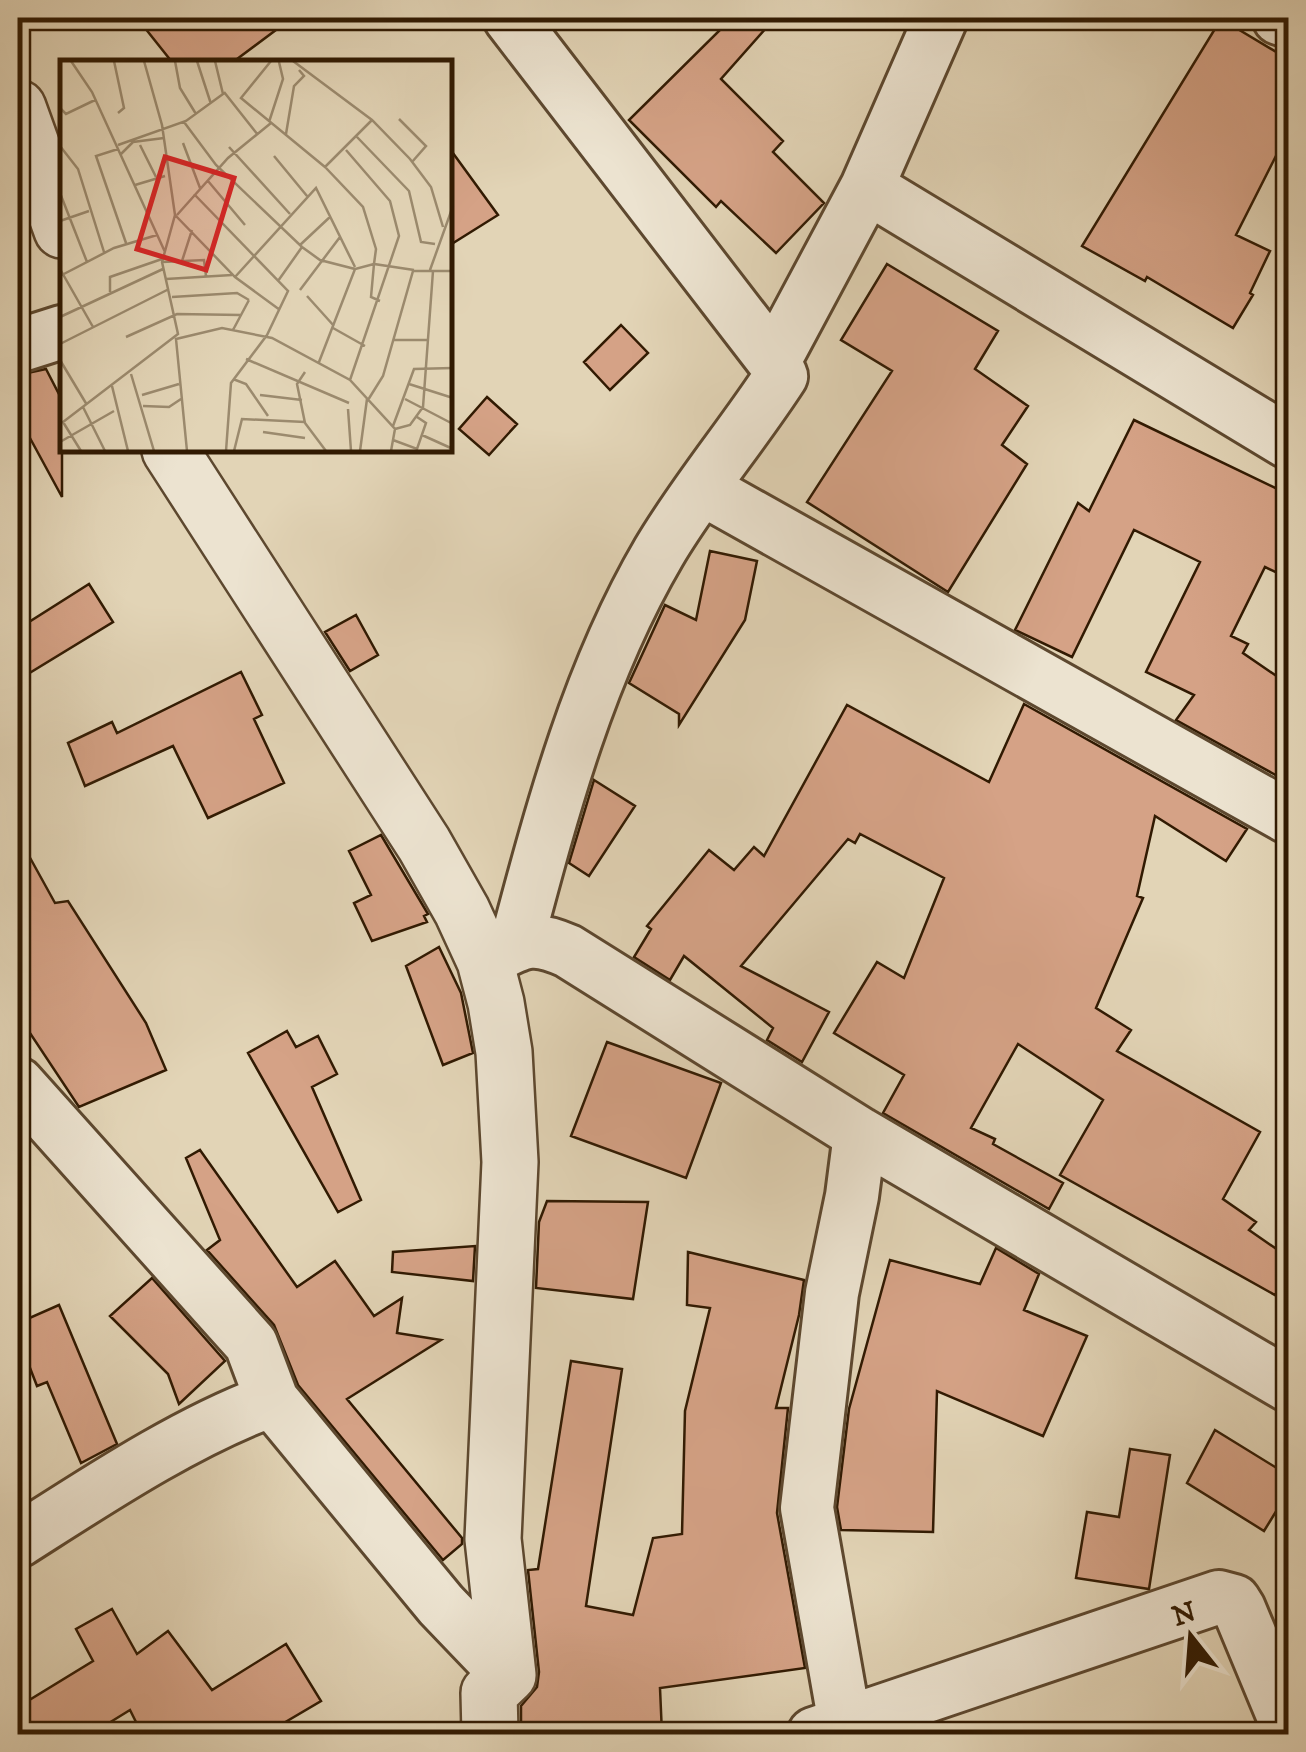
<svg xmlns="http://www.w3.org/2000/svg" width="1306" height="1752" font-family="'IM FELL DW Pica',serif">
  <rect width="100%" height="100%" fill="#e2d4b6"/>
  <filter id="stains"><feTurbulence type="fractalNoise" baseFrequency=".002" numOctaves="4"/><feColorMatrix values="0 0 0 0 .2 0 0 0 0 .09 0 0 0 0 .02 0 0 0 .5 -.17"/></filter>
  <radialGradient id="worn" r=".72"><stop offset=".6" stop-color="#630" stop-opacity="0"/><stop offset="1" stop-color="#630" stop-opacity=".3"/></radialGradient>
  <path fill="#d5a286" stroke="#311a02" stroke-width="2.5" d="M137 18H292L233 62H172Z
    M732 18H775L721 79 783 141 773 152 824 203 776 253 721 201 716 207 629 120Z
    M1221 19 1288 59V132L1236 235 1270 251 1250 293 1253 295 1233 328 1147 277 1145 281 1082 246Z
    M450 149 498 215 450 245Z
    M887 264 998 331 975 369 1028 406 1002 445 1027 464 948 592 807 502 892 371 841 340Z
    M621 325 648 353 610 390 584 362Z
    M46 369 62 400V497L18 416V375Z
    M487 397 517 424 489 455 459 429Z
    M1134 420 1288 494V578L1265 567 1231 636 1248 644 1243 653 1288 684V767L1281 778 1176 720 1194 695 1146 672 1200 562 1134 530 1072 657 1015 630 1078 503 1089 511Z
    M710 551 757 561 745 620 679 725V714L629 683 665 605 696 620Z
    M89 584 113 622 18 680V629Z
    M356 615 378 655 350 671 325 632Z
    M241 672 262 715 254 719 284 783 208 818 173 746 85 786 68 743 112 722 117 733Z
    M1024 704 1247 829 1226 861 1155 816 1137 896 1143 898 1096 1008 1131 1030 1117 1051 1260 1132 1223 1199 1256 1222 1249 1230 1288 1257V1276L1275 1295 1060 1175 1103 1100 1018 1044 971 1128 995 1139 993 1144 1063 1183 1049 1209 883 1113 904 1075 834 1033 877 962 904 978 944 878 860 834 855 843 848 839 741 966 829 1012 802 1062 767 1040 773 1028 684 956 670 980 634 957 651 929 647 926 709 850 734 870 754 847 764 856 847 705 989 782Z
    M594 780 635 806 589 876 569 863Z
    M381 835 428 914 424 916 427 922 372 941 354 903 371 895 349 851Z
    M18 836 55 903 68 901 146 1023 166 1070 79 1107 18 1015Z
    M439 947 461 993 473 1053 443 1065 406 966Z
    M287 1031 296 1047 318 1036 337 1074 312 1087 361 1200 338 1212 248 1053Z
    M607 1042 721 1083 686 1178 571 1136Z
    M200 1150 297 1287 335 1261 374 1316 402 1298 397 1333 441 1340 347 1399 462 1538V1544L443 1560 298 1385 274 1325 207 1250 220 1240 186 1158Z
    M547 1201 648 1202 633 1299 536 1288 539 1222Z
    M475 1246 473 1281 392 1272 393 1252Z
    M996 1248 1039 1274 1024 1310 1087 1336 1043 1436 937 1391 933 1532 841 1530 837 1507 849 1409 890 1260 980 1284Z
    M688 1252 804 1280 799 1315 776 1408H788L777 1513 805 1668 660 1688 662 1734H521V1706L537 1687 539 1672 528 1570 538 1569 571 1361 622 1369 586 1606 633 1615 653 1538 682 1534 685 1411 710 1308 687 1305Z
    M152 1278 225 1361 179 1404 168 1374 110 1316Z
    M59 1305 117 1444 81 1463 47 1382 37 1386 18 1337V1323Z
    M1215 1430 1288 1475V1492L1264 1531 1187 1483Z
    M1130 1449 1170 1455 1149 1589 1076 1578 1087 1512 1119 1517Z
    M112 1609 137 1654 168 1631 212 1690 286 1644 321 1701 265 1734H142L130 1710 91 1734H32L18 1707 93 1661 76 1629Z"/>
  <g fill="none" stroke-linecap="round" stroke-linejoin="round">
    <g stroke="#5d482f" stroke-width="58">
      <path id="minor" d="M510 18 774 361
        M1279 18 1288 21
        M867 187 1288 442
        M18 346 62 332
        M703 489 1288 817
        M516 945C552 810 588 673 659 552 695 491 742 436 781 376L774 361 867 187 941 18
        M486 960C522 942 530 934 568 951L860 1134 1288 1385
        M18 1084 251 1344 272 1400 441 1605 508 1675
        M18 1541C95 1492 186 1431 272 1400
        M845 1724 807 1508 832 1293 852 1196 860 1134
        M814 1734 1219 1597 1234 1601 1239 1609 1288 1727"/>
    </g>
    <g stroke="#5d482f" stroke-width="60">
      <path id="tertiary" d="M18 108 62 230
        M170 450 424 844 462 911 485 961 496 1003 504 1052 510 1162 493 1539 508 1675 489 1693 490 1734"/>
    </g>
    <use href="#minor" stroke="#ece3d0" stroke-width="52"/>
    <use href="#tertiary" stroke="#ece3d0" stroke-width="55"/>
  </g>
  <g transform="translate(60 60)">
    <rect width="392" height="392" fill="#e2d4b6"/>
    <path fill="none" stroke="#9b8a6e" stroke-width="2.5" d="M11 1 32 32 105 192M54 1 64 48 58 53M115 1 120 28 136 54M137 1 151 44M211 1 181 38 265 107 312 60M233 1 312 60 350 99 371 127 383 167M164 32 198 75M0 48 6 54 35 40M339 59 366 86 352 102M124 62 156 105 242 187 260 200 295 209M209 62 223 19 219 2M226 74 234 26 244 16 239 10M297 77 349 131 361 182 375 184M123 83 140 128M58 85 126 61 163 34 155 1M80 85 96 117M0 86 18 109 44 192M169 87 230 154M58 89 36 96 66 183M286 90 330 141 339 176 290 320M60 95 73 82 104 78M214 96 247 136M148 121 185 165M75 125 105 116M0 133 27 202M134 134 228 231 207 275 171 323 166 391M115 155 175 217 220 250M117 155 168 98 211 63M0 161 29 151M240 185 271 156M122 201 132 170M102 202 144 200 146 216M0 209 33 267M370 210 393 146M0 216 54 188 97 175M175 217 256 128 295 207M106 219 172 215M218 221 242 187M240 230 280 177M50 232V217L102 199M247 236 274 266M112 237 177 233 189 240M320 241 311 237 314 204 354 210M0 257 103 209M273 268 305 286M173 270 189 240M66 277 117 254 181 255M334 280H367M0 284 109 229M186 299 289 343M0 300 27 345M259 302 295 209 314 204 316 189 303 147 266 108M245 312 237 324 245 363 266 391M71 314 94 391M173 319 186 324 208 356M349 324 393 338M52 326 68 391M82 335 119 324M200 335 242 340M345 339 393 364M308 340 323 316 353 211H393M83 346 109 347 121 339M23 347 45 391M288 349 291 391M333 366 354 309 393 308M335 369 350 365 363 347 373 211M203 372 245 378M362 375 393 389M333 380 357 389 366 363 357 357M0 382 54 351M21 391 3 362 118 274 102 202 115 155 102 65 84 1M127 391 116 279 162 268 212 278 290 320 335 369 331 391M174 391 182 359 245 362M300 391 307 339"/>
    <path fill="#d62828" fill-opacity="0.15" stroke="#d62828" stroke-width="5" d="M105 97 174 118 146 210 77 189Z"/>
    <rect width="392" height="392" fill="none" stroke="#311a02" stroke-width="5"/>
  </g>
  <rect width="1306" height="1752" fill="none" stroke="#e2d4b6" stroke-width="60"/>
  <rect x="20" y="20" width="1266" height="1712" fill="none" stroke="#311a02" stroke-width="5"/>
  <rect x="30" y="30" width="1246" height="1692" fill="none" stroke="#311a02" stroke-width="2.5"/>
  <g transform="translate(1191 1637) rotate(343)" stroke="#ece3d0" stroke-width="8" paint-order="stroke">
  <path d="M0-8L18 38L0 25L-18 38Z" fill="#311a02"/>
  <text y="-15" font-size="28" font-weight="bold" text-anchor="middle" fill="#311a02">N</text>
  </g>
  <rect width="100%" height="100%" filter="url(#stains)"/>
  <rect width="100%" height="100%" fill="url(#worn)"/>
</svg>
